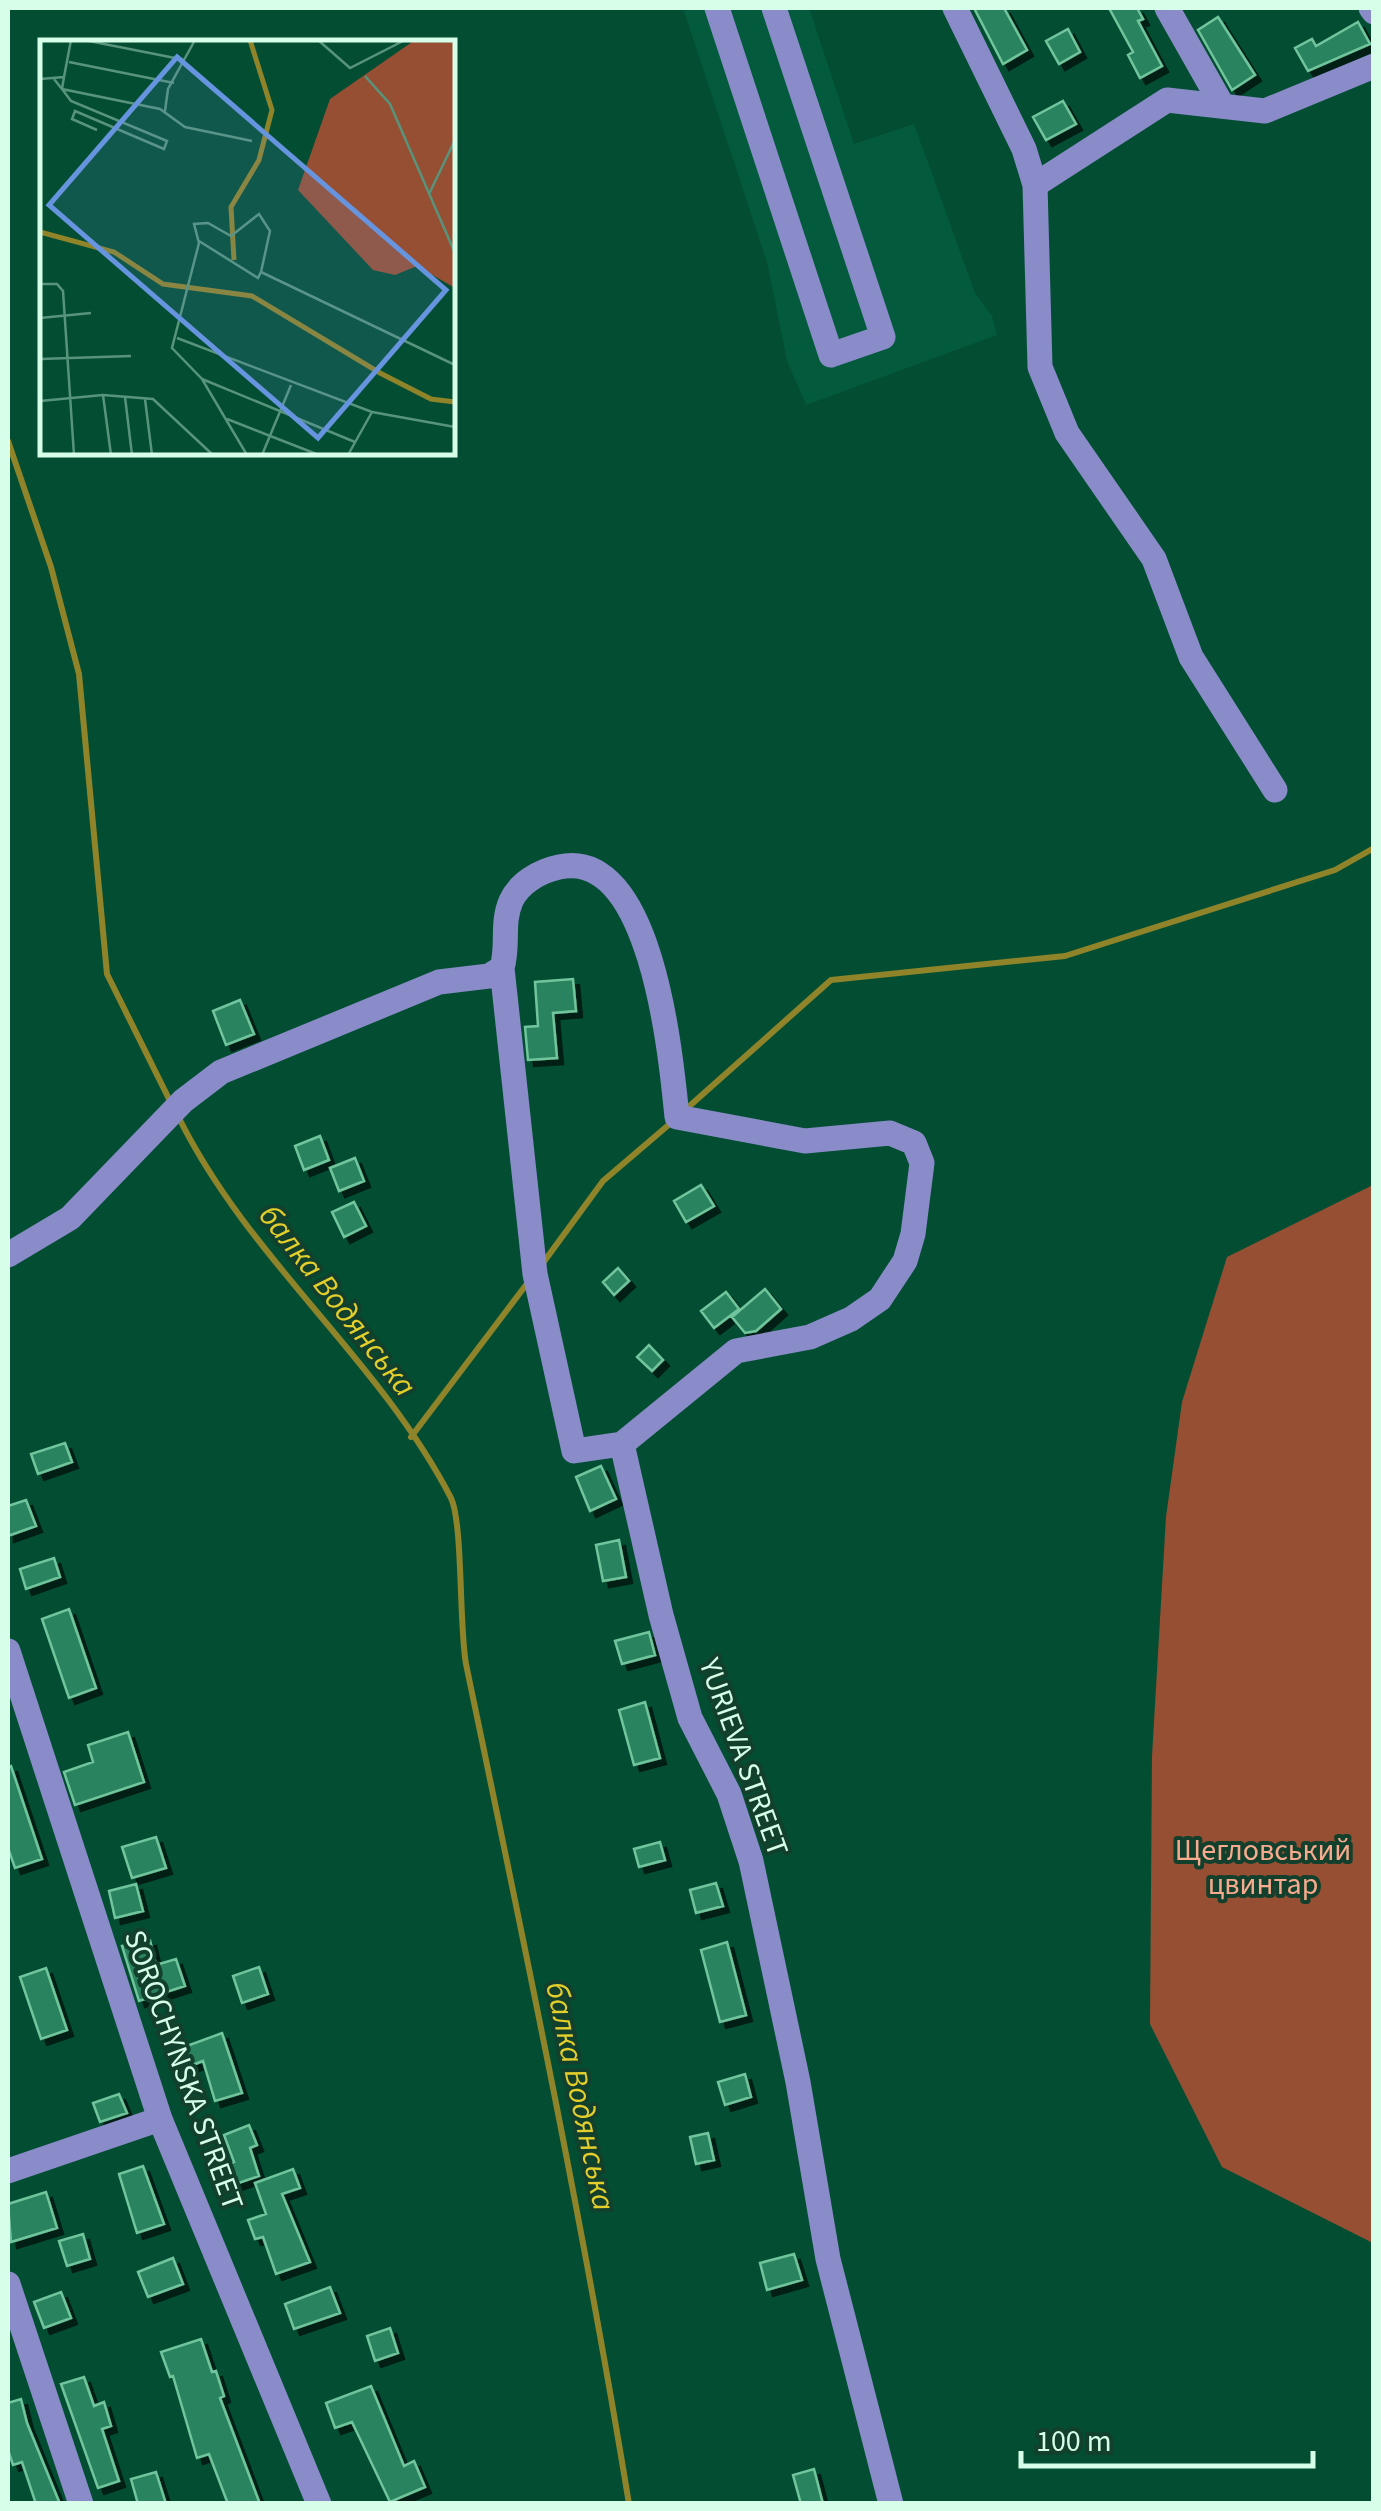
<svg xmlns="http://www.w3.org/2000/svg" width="1381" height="2511" font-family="'Source Sans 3',sans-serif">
  <defs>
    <filter id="shadow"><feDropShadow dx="6" dy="6" stdDeviation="0" flood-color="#0009"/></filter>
  </defs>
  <rect width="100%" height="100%" fill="#034e33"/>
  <path fill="#045a3c" d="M683 8H809L854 144 914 124 975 293 992 316 997 335 806 405 787 361 767 262Z"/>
  <path fill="#974f33" d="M1373 1185V2243L1222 2167 1150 2024 1152 1756 1166 1517 1182 1402 1227 1257Z"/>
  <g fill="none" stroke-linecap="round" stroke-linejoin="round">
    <path stroke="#90842a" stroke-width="6" d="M8 441 51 567 79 674 107 974 171 1103
      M685 1110 831 980 1065 956 1335 870 1374 848
      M179 1118C250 1261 378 1357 451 1498 463 1523 459 1626 466 1664 524 1943 583 2222 629 2504
      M543 1263 603 1181 672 1122
      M411 1437 529 1281"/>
  </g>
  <path fill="#2c835e" stroke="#71c59d" stroke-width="2.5" filter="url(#shadow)" d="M974 8H1004L1027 50 1003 64Z
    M1109 8H1137L1143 19 1138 21 1162 66 1140 78 1128 55 1133 52Z
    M1218 17 1255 75 1232 90 1198 30Z
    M1358 22 1370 44 1308 71 1295 48 1312 39 1316 46Z
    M1068 29 1080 52 1059 64 1046 41Z
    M1063 101 1076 124 1046 140 1033 117Z
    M573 979 576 1011 553 1013 557 1058 528 1060 525 1027 538 1026 535 982Z
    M240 1000 254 1034 226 1045 213 1011Z
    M320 1136 329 1160 304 1170 295 1146Z
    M355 1158 364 1181 339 1191 330 1168Z
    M701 1185 714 1206 686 1222 674 1201Z
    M354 1202 366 1226 344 1237 332 1212Z
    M618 1268 629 1281 614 1295 603 1282Z
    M765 1289 781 1309 756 1331 745 1333 732 1317Z
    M726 1292 739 1309 714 1328 701 1311Z
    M649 1345 663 1360 652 1371 637 1357Z
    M65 1443 72 1462 38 1474 31 1454Z
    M601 1466 616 1499 590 1511 576 1477Z
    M26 1500 36 1526 8 1536V1506Z
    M619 1540 626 1577 603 1581 596 1545Z
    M54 1558 60 1577 26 1589 20 1569Z
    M69 1609 96 1688 69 1698 42 1619Z
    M649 1632 655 1655 622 1664 615 1641Z
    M645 1702 660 1758 634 1765 619 1710Z
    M128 1732 144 1782 75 1805 64 1772 93 1762 88 1745Z
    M11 1766 42 1859 15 1868 8 1848V1767Z
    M156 1837 166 1868 132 1878 122 1847Z
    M660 1842 665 1860 639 1867 634 1849Z
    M716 1883 723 1906 696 1913 690 1890Z
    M136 1884 143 1911 115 1918 109 1891Z
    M150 1940 156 1965 176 1959 185 1986 139 2001 122 1946Z
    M727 1942 746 2015 720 2022 701 1950Z
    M259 1967 268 1994 242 2003 233 1976Z
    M46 1968 67 2030 41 2039 20 1977Z
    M222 2033 242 2093 215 2101 203 2061 190 2066 184 2047Z
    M745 2074 751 2097 725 2105 718 2082Z
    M119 2094 127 2113 100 2122 93 2103Z
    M249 2125 257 2145 250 2148 259 2176 233 2185 226 2165 234 2162 224 2135Z
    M708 2133 714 2160 696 2164 690 2137Z
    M143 2166 164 2224 137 2233 119 2174Z
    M293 2169 300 2188 282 2194 310 2262 276 2274 263 2237 255 2239 248 2220 266 2214 255 2183Z
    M46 2192 57 2228 11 2242 8 2204Z
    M83 2234 90 2259 67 2266 59 2241Z
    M794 2254 802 2280 767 2290 760 2263Z
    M173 2258 183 2284 148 2297 138 2272Z
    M330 2287 340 2313 294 2329 285 2304Z
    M61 2292 71 2318 44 2328 34 2302Z
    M390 2328 398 2353 375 2361 367 2336Z
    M201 2339 212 2372 216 2371 224 2396 220 2398 260 2504H228L209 2454 197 2458 173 2376 170 2377 161 2352Z
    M84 2377 94 2406 104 2402 111 2426 102 2429 119 2481 98 2488 61 2384Z
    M371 2386 404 2466 414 2461 425 2487 390 2502 352 2422 335 2428 326 2403Z
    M21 2399 27 2423 60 2504H36L22 2462 13 2465 8 2450V2403Z
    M814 2469 823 2504H801L793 2475Z
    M156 2472 166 2504H138L131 2479Z"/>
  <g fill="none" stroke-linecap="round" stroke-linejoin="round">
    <path stroke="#898cc8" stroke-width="25" d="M717 8 831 355 883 337 774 8
      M955 8 1024 149 1035 185 1040 367 1067 433 1154 559 1191 657 1275 790
      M1167 8 1222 105
      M1371 8 1374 12
      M1035 185 1167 100 1265 111 1374 66
      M502 968 535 1274 574 1451 622 1444 661 1615 690 1718 729 1794 751 1861 798 2082 828 2259 891 2504
      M8 1255 70 1218 183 1101 221 1072 439 982 489 976 502 968C509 945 501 924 511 901 519 883 540 871 559 867 652 846 671 1057 677 1117L805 1141 890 1133 914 1143 922 1163 913 1234 905 1261 880 1299 851 1319 810 1337 736 1351 622 1444
      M8 1651 160 2119 319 2504
      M8 2171 160 2119
      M8 2284 81 2504"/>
  </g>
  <g text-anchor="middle" stroke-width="8" stroke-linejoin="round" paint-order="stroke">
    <g font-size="30" fill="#d6fee8" stroke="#13402d">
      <text transform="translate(744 1757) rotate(70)" y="10">YURIEVA STREET</text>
      <text transform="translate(184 2070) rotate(70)" y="10">SOROCHYNSKA STREET</text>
    </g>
    <g font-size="30" fill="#f7aa8d" stroke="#13402d">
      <text x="1263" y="1860">Щегловський<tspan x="1263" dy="34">цвинтар</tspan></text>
    </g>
    <g font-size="32" font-style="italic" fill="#e3ce2b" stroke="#13402d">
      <text transform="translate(338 1300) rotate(52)" y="11">балка Водянська</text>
      <text transform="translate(581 2096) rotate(78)" y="11">балка Водянська</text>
    </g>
  </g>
  <g transform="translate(40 40)">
    <rect width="415" height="415" fill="#034e33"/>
    <path d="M375 0H415V248L377 226 355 235 333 230 258 150 290 59Z" fill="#974f33"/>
    <path fill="none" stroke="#90842a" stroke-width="5" d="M0 192 74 212 123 244 212 256 340 333 391 359 415 362M194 220 191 167 219 120 232 70 210 0"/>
    <path fill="none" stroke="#57947b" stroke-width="2.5" d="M44 0 145 20M278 0 310 28 365 0M29 22 134 43M325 36 350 64 415 213M24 37 22 49 31 61 127 101 124 109 35 71 32 79 57 90M0 39 24 37 31 0M14 39 22 49 120 69 145 87 212 101M125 71 128 49 155 0M389 154 415 100M159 201 218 238 221 232 415 325M0 244H17L23 251 34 415M0 278 51 273M137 298 332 372 415 387M0 319 91 316M162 339 315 402M63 355 71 415M85 357 92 415M105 359 112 415M0 361 63 355 113 359 173 415M187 379 279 415M207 415 162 339 132 308 159 203 154 184 168 183 191 196 219 174 230 191 221 232M222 415 251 345M308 415 332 372M362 415H400"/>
    <path fill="#6794de" fill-opacity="0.15" stroke="#6794de" stroke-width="5" d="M137 17 406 250 278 398 9 165Z"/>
    <rect width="415" height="415" fill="none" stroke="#d6fee8" stroke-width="5"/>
  </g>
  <rect width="1381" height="2511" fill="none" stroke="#d6fee8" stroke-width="20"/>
  <path d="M1021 2451v15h292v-15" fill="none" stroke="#d6fee8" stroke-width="5"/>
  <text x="1036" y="2451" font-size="30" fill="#d6fee8" stroke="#13402d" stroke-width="8" paint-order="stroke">100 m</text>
</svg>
